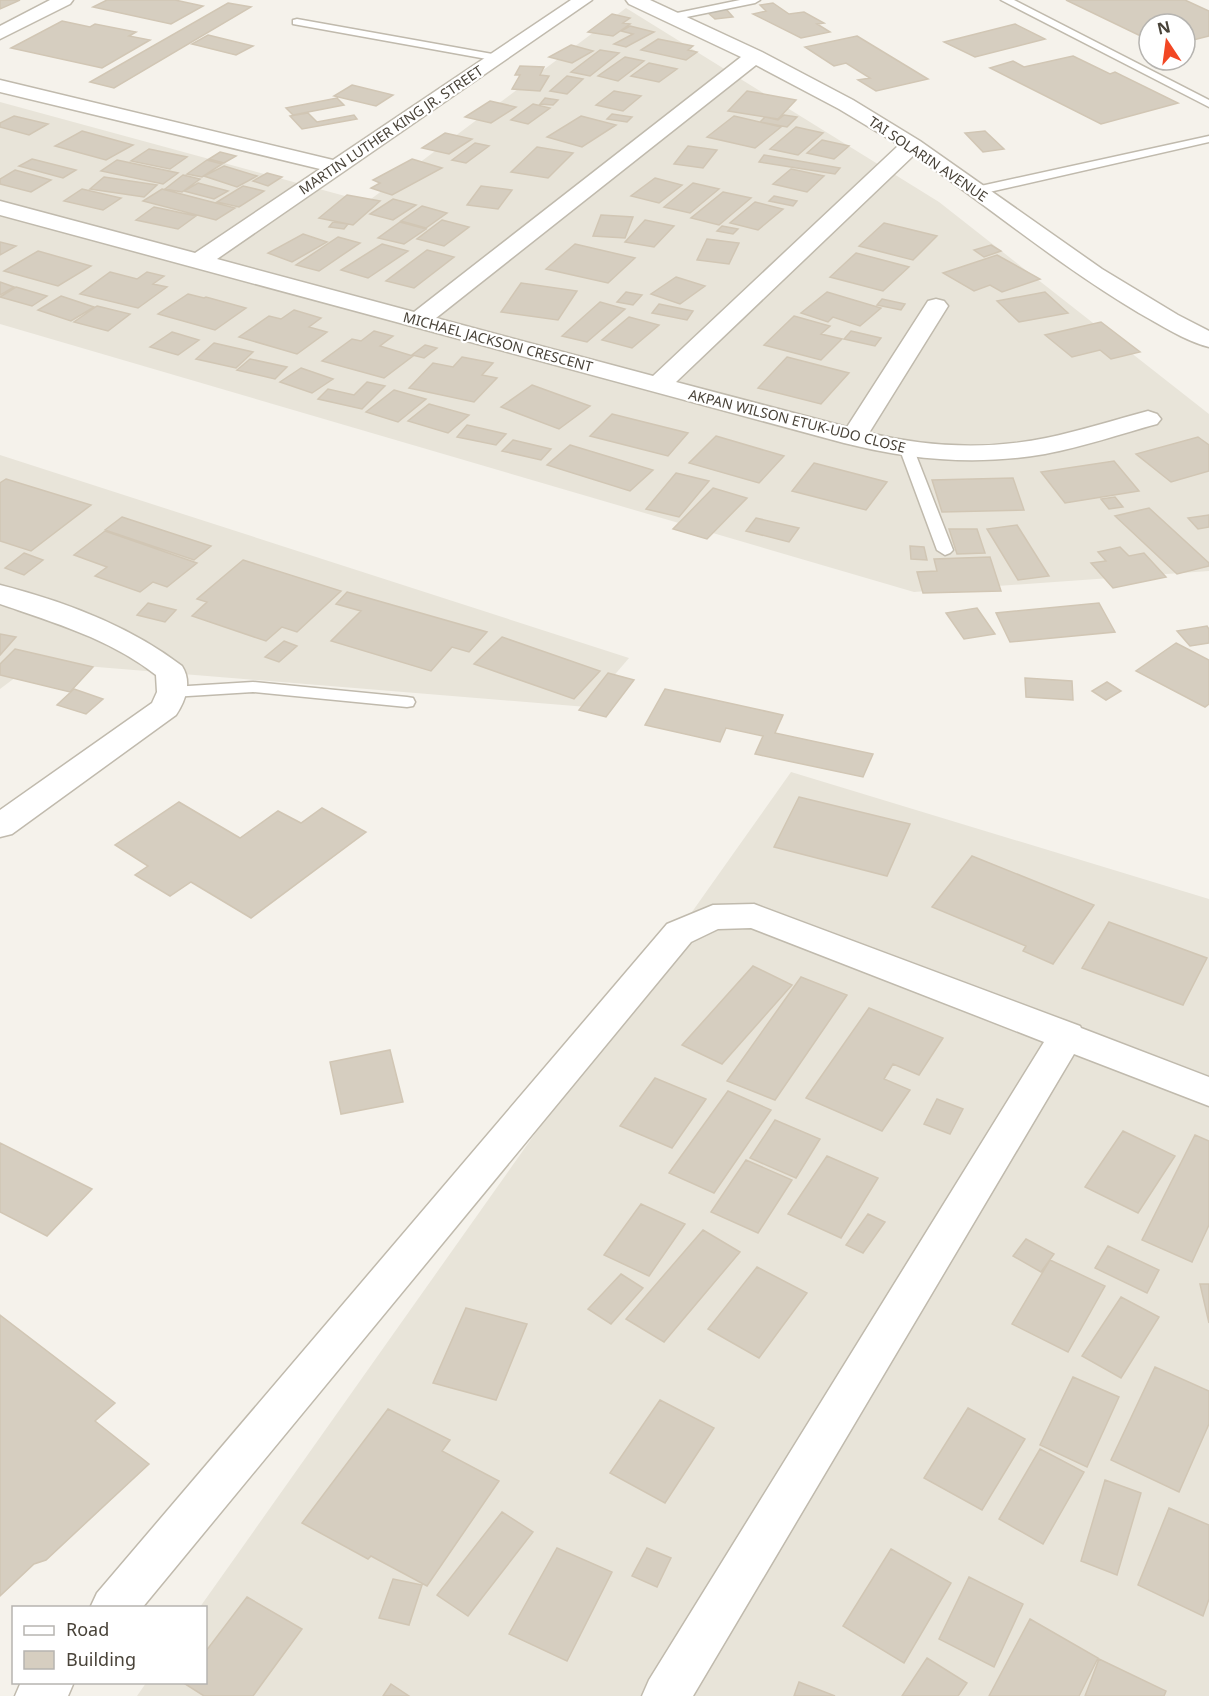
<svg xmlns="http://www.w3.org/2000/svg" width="1209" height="1696" font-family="'Noto Sans',sans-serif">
  <rect width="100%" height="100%" fill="#f5f2eb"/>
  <path fill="#e8e4d9" d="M626 8 939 202 1209 414V571L914 592 0 324V102L367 202Z
    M0 455 629 658 587 707 36 662 0 689Z
    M791 772 1209 899V1696H137L146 1683 206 1682V1608L200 1607Z"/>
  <path fill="#d6cec0" stroke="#d1c6b4" stroke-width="1.5" d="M0 0H20L0 9Z
    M107 0H175L203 6 171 24 93 7Z
    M1066 0H1185L1209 11V36L1185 42V24H1149V40Z
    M228 3 251 7 114 88 90 82Z
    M773 3 789 14 804 12 824 23 817 24 830 32 801 38 753 14 766 11 760 5Z
    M726 9 733 17 715 19 707 12Z
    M612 14 630 18 623 23 630 24 613 36 588 32Z
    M62 21 90 27 95 24 136 32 129 36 150 40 102 68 11 48Z
    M1015 24 1045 39 975 57 944 42Z
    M630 26 654 32 626 47 614 44 633 34 621 31Z
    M208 35 253 46 236 55 192 44Z
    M857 36 928 79 876 91 858 80 870 78 846 63 834 66 805 47Z
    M658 39 693 46 688 50 697 52 686 60 641 50Z
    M571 45 593 51 572 63 549 57Z
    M600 50 619 53 590 76 571 72Z
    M1073 56 1110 74 1115 72 1178 103 1101 124 990 68 1013 61 1024 67Z
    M625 57 644 61 618 81 598 76Z
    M649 63 677 69 659 82 631 76Z
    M520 66 544 67 540 75 549 76 540 91 512 89 520 75H515Z
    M567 76 583 79 567 94 550 91Z
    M352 85 393 95 376 106 334 96Z
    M614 91 641 96 623 111 596 105Z
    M747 91 796 100 778 119 728 111Z
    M337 98 344 105 293 115 286 108Z
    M545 98 558 100 553 105 540 104Z
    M490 101 516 107 491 123 465 117Z
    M533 104 550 108 528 124 511 120Z
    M308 113 317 122 354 115 357 119 302 129 290 116Z
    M612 114 632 117 627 122 607 119Z
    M784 115 797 117 787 127 760 122 765 117 778 120Z
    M14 116 48 124 29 135 0 127V123Z
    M581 116 616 125 582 147 547 137Z
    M734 116 781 127 755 148 707 137Z
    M796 127 823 133 798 155 770 149Z
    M82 131 133 145 106 160 55 146Z
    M985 131 1004 149 983 152 965 133Z
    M445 133 472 139 449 154 422 148Z
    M822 140 849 146 834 159 807 153Z
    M475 143 489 146 466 163 452 160Z
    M688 146 717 150 703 168 674 164Z
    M537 147 573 153 548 178 511 172Z
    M149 149 187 157 170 169 131 161Z
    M220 152 236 156 224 163 209 159Z
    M764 155 840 168 835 174 759 162Z
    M32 159 76 170 63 178 19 166Z
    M412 159 442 168 392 195 371 188 380 183 373 180Z
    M117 160 178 173 163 184 101 171Z
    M207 160 222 164 202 177 187 174Z
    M224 166 257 176 237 187 204 176Z
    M791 169 824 176 807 192 773 184Z
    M15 170 51 180 31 192 0 184V179Z
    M267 173 282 177 268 186 253 181Z
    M183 175 200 179 182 192 165 189Z
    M104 177 157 185 144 197 90 189Z
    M655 178 682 185 659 203 631 196Z
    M198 183 228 191 214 199 184 191Z
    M693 183 719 189 690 213 664 207Z
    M243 186 264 191 239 207 217 202Z
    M481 186 512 190 498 209 467 205Z
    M82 189 121 198 103 210 64 201Z
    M162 189 235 208 216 220 143 201Z
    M723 192 751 198 719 225 691 218Z
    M347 195 380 201 353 225 319 218Z
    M774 196 797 201 793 206 769 201Z
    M393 199 416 205 393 220 370 214Z
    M755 202 783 209 758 230 730 223Z
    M422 206 447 213 426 228 401 221Z
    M154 207 196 216 178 229 136 220Z
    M601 215 633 217 625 238 593 236Z
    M442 220 469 227 444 246 417 239Z
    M645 220 674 226 654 247 625 242Z
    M333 222 348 224 344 229 329 227Z
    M400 222 426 229 404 244 378 238Z
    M884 223 937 236 913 260 859 246Z
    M722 226 738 229 733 234 717 231Z
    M303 234 327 242 292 262 268 253Z
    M338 237 360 243 319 271 296 265Z
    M707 239 739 243 729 264 697 260Z
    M0 242 16 246 0 255Z
    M382 244 408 251 368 278 341 270Z
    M575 244 635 258 608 283 546 269Z
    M991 245 1001 251 984 257 974 250Z
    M427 250 454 257 414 288 386 281Z
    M38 251 91 266 58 286 4 271Z
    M856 253 909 267 883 291 830 277Z
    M997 255 1040 279 1002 292 990 285 974 291 943 273Z
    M110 272 137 279 147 272 164 276 153 284 167 287 138 308 80 294Z
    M676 277 705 286 680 304 651 294Z
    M0 282 14 287 0 295Z
    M521 283 577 291 558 320 501 312Z
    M16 287 47 296 32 306 0 297Z
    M626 292 642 295 633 305 617 302Z
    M827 292 881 308 860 326 833 317 828 322 801 313Z
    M1045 292 1068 313 1019 322 997 301Z
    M188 294 204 298 206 297 246 308 215 330 158 314Z
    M61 296 94 307 71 321 38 310Z
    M882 299 905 304 901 310 877 305Z
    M600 302 625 309 587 342 562 336Z
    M659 304 693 311 687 320 652 313Z
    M97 306 130 314 108 331 74 322Z
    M294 310 321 318 309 327 327 332 297 354 239 337 269 316 281 319Z
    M794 316 830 326 821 334 842 339 821 360 764 345Z
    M629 317 659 325 632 348 602 340Z
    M1101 322 1140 352 1111 359 1100 350 1072 357 1045 335Z
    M374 331 393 336 380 346 413 356 384 378 322 361 352 339 361 341Z
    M851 331 881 338 875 346 844 339Z
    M172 332 199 340 178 355 150 347Z
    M214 343 253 352 236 368 196 359Z
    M425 345 437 348 424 358 412 355Z
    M462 357 493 363 482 375 497 378 474 402 409 388 433 363 453 367Z
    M787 357 849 373 821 404 758 388Z
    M250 359 287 367 275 379 237 370Z
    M301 368 333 379 312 393 280 382Z
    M367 382 385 386 362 409 318 399 328 389 354 395Z
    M532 385 590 406 559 429 501 407Z
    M394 390 426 399 398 422 366 412Z
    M429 404 469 415 448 433 408 421Z
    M612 414 688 433 668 456 590 436Z
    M467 425 506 434 496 445 457 437Z
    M716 436 784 456 759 483 689 463Z
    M1198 437 1209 445V471L1171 482 1136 454Z
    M513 440 551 449 541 460 502 451Z
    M570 445 653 470 630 491 547 465Z
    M1114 461 1139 491 1065 503 1041 472Z
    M814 463 887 482 866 510 792 491Z
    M676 473 709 481 679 517 646 509Z
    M1013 478 1024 510 942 512 932 480Z
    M6 479 91 505 31 551 0 541V483Z
    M713 488 747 498 707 539 673 529Z
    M1115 497 1123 507 1109 509 1101 499Z
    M1149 508 1209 563V566L1177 574 1115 516Z
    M1209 515V527L1198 529 1188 518Z
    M122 517 211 546 194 560 105 530Z
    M756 518 799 528 789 542 746 531Z
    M1017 525 1049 576 1018 580 987 529Z
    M949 529H977L985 553 957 554Z
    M105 531 197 563 167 587 153 582 140 592 95 576 107 567 74 555Z
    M910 546 924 547 927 560 911 559Z
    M1120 547 1129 556 1144 553 1166 577 1113 588 1091 563 1106 561 1098 552Z
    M24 553 43 560 24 575 5 568Z
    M990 557 1001 591 923 593 917 572 937 571 934 559Z
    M243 560 341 591 297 632 282 627 266 641 192 616 207 602 197 599Z
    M347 592 487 632 469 652 452 647 431 671 331 641 361 611 336 604Z
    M148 603 176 610 165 622 137 615Z
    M1099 603 1115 632 1010 642 996 613Z
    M977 608 995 634 964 639 946 613Z
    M1207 626 1209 629V643L1190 646 1177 631Z
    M0 634 16 637 0 655Z
    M502 637 600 671 574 699 474 664Z
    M284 641 297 646 279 662 265 657Z
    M1176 643 1209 660V704L1205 707 1136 671Z
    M15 649 93 667 70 692 0 675V664Z
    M608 673 634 680 606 717 579 710Z
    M1025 678 1072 681 1073 700 1026 697Z
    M1107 682 1121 691 1106 700 1092 691Z
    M74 689 103 699 86 714 57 705Z
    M665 689 783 715 775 733 873 754 863 777 755 754 763 736 726 728 720 742 645 725Z
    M799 797 910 824 887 876 774 847Z
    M179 802 240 838 278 811 301 823 322 808 366 832 251 918 191 882 170 896 135 875 148 866 115 845Z
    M972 856 1094 905 1053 964 1023 951 1026 946 932 907Z
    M1109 922 1207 958 1183 1005 1082 968Z
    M753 966 792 985 722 1064 682 1045Z
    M801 977 847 995 775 1100 727 1081Z
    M869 1008 943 1038 919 1075 893 1064 884 1079 910 1090 882 1131 806 1098Z
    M390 1050 403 1102 341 1114 330 1062Z
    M655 1078 706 1099 672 1148 620 1126Z
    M728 1091 771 1110 714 1193 669 1173Z
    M937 1099 963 1109 950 1134 924 1124Z
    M775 1120 820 1139 796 1178 750 1158Z
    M1123 1131 1175 1156 1138 1213 1085 1187Z
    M1195 1135 1209 1141V1225L1192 1262 1142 1240Z
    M0 1143 92 1189 47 1236 0 1212Z
    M827 1156 878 1178 841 1238 788 1214Z
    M746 1160 792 1180 758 1233 711 1212Z
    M641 1204 685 1224 649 1276 604 1255Z
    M868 1214 885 1222 863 1253 846 1245Z
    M703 1230 740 1252 664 1342 626 1319Z
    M1026 1239 1054 1254 1041 1272 1013 1256Z
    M1108 1246 1159 1270 1147 1293 1095 1268Z
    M1050 1260 1105 1286 1068 1352 1012 1324Z
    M757 1267 807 1293 759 1358 708 1329Z
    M621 1274 643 1288 611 1324 588 1309Z
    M1200 1284H1209V1323Z
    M1121 1297 1159 1317 1121 1378 1082 1356Z
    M466 1308 527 1324 496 1400 433 1383Z
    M0 1315 115 1403 95 1421 149 1464 46 1560 34 1564 0 1596Z
    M1155 1367 1209 1391V1424L1179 1492 1111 1460Z
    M1073 1377 1119 1397 1087 1467 1040 1445Z
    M660 1400 714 1428 665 1503 610 1473Z
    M968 1408 1025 1439 982 1510 924 1478Z
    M388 1409 450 1440 442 1451 499 1481 427 1586 371 1556 368 1559 302 1523Z
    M1040 1449 1084 1472 1043 1544 999 1519Z
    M1105 1480 1141 1493 1117 1575 1081 1561Z
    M1169 1508 1209 1525V1599L1203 1616 1138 1585Z
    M502 1512 533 1532 468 1616 437 1595Z
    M557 1548 612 1572 567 1661 509 1634Z
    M647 1548 671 1558 657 1587 632 1576Z
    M891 1549 951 1583 904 1663 843 1626Z
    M969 1577 1023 1604 994 1667 939 1639Z
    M393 1579 422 1585 409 1625 379 1618Z
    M247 1597 302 1629 253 1696H204L182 1682H206V1651Z
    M1030 1619 1098 1658 1079 1696H989Z
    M927 1658 967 1683 958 1696H902Z
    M1099 1659 1166 1691 1164 1696H1085Z
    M799 1682 835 1696H794Z
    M391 1684 409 1696H383Z"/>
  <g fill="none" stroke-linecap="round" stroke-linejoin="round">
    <g stroke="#c0baad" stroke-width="3">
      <path id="service" d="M740 0H760L755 3 672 20 667 17 672 14Z
        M1001 0H1014L1209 100V107Z
        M297 19 498 55 503 58 498 61 293 24V20Z
        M1209 136V142L976 195 970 191 976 187Z
        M907 446 914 450 953 550 950 553 945 555 937 550 900 450Z
        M253 682 407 697 413 698 415 702 413 706 407 707 253 692 172 697 164 692 172 687Z"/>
    </g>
    <g stroke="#c0baad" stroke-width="3">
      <path id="minor" d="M50 0H73L70 4 0 39V26Z
        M571 0H592L217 259 414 312 741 57 629 4 626 0H650L762 52 853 100 920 141 1102 269 1178 315 1209 331V347C1185 341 1161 325 1139 313 1060 266 989 207 914 155L676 382 847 427 928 301 936 299 944 301 948 306 869 433C926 447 988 450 1046 438 1080 431 1114 420 1148 411L1157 414 1161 419 1157 424C1120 434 1083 447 1045 454 976 466 911 460 844 443L0 215V201L195 253 320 169 0 92V80L333 160ZM756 65 839 109 899 145 653 376 436 318Z
        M0 585C63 601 130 626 182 666 192 681 186 700 176 715L12 834 0 837V810L152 703 157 692 156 675C110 639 55 623 0 604Z
        M754 904 1080 1026 1081 1028 1209 1077V1106L1074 1054 693 1696H642L649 1680 1044 1042 751 928 718 929 691 942 142 1608H90L97 1593 667 924 713 905Z
        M21 1682H74L68 1696H15Z"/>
    </g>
    <use href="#service" fill="#fff" fill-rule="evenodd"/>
    <use href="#minor" fill="#fff" fill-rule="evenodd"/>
  </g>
  <g text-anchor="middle" stroke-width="4.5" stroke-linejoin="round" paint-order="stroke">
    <g font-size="14" fill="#494339" stroke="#fff">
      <text transform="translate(391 130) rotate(-34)" y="5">MARTIN LUTHER KING JR. STREET</text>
      <text transform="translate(928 159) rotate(34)" y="5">TAI SOLARIN AVENUE</text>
      <text transform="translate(498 342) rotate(15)" y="5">MICHAEL JACKSON CRESCENT</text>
      <text transform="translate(797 421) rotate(14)" y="5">AKPAN WILSON ETUK-UDO CLOSE</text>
    </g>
  </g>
  <rect x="12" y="1606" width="195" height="78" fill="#ffffff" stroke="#b6b4b0" stroke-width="1.5"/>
  <rect x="24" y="1626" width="30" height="9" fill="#ffffff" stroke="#b6b4b0" stroke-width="1.5"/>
  <text x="66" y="1636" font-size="18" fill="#494339">Road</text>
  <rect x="24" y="1651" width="30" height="18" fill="#d6cec0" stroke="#b6b4b0" stroke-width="1.5"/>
  <text x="66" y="1666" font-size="18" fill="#494339">Building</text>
  <g transform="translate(1167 42) rotate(347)"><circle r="28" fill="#ffffff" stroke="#b6b4b0" stroke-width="1.5"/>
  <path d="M0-4.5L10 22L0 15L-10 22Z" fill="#f24724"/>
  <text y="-9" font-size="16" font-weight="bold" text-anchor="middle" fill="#494339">N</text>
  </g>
</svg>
